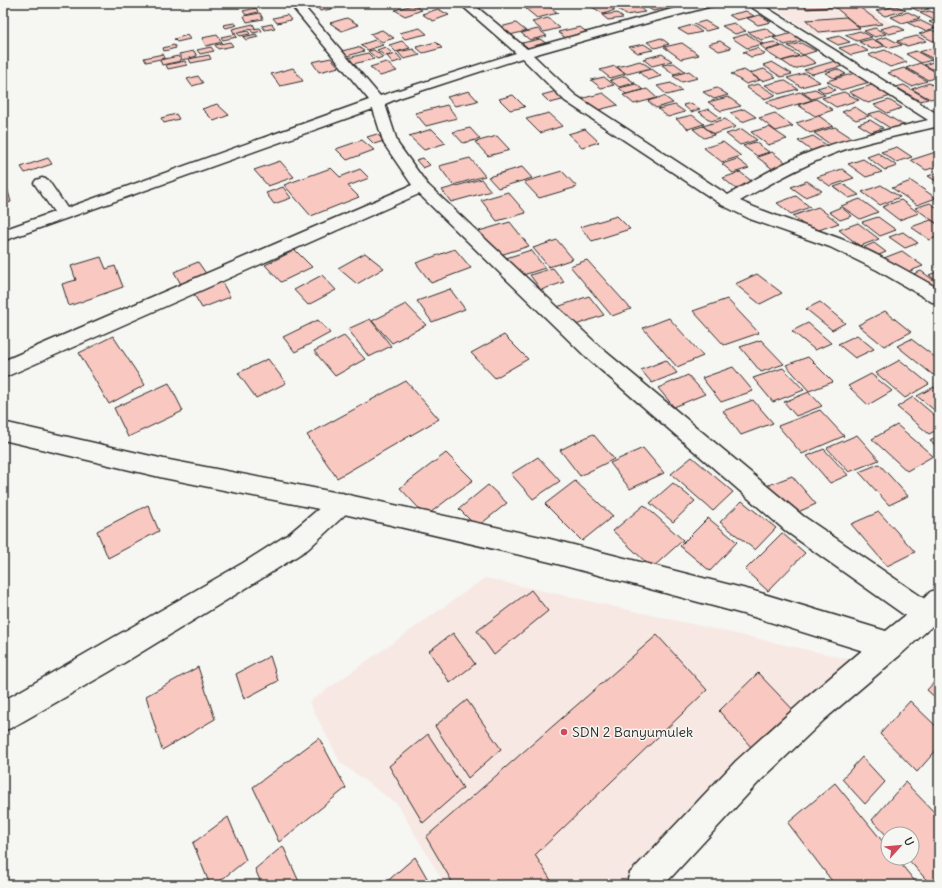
<svg xmlns="http://www.w3.org/2000/svg" width="942" height="888" font-family="Delius,sans-serif">
  <rect width="100%" height="100%" fill="#f6f6f2"/>
  <filter id="ink" filterUnits="userSpaceOnUse"><feTurbulence type="fractalNoise" baseFrequency=".025" numOctaves="2"/><feDisplacementMap in="SourceGraphic" scale="8" xChannelSelector="R" yChannelSelector="G"/><feConvolveMatrix kernelMatrix="1 2 1 2 8 2 1 2 1" color-interpolation-filters="sRGB"/></filter>
  <g filter="url(#ink)">
    <path fill="#f7e8e3" d="M766 3H859L893 25 816 35Z
      M485 578 875 665 648 885H445L398 805 341 763 309 702Z"/>
    <path fill="#f9c9c1" stroke="#2b2b2b" d="M326 3H333L337 8 320 11 316 5Z
      M654 3H667L673 7 653 11 644 5Z
      M672 3H690L693 6 677 8Z
      M801 3H827L832 7 807 9Z
      M830 3H854L882 24 859 27Z
      M913 3H917L929 9 919 11 906 5Z
      M919 3H932L939 6 930 8Z
      M603 4 615 10 604 14 592 7Z
      M412 5 422 10 405 16 395 10Z
      M547 5 558 13 537 18 526 9Z
      M636 5 645 12 626 15 617 8Z
      M896 6 906 10 885 16 876 11Z
      M256 8 258 12 246 15 243 11Z
      M438 9 449 15 433 21 422 14Z
      M746 11 754 16 737 20 729 15Z
      M930 11 939 15V18L934 20 920 13Z
      M908 12 920 18 902 23 891 17Z
      M260 13 263 19 247 22 244 16Z
      M617 13 623 18 608 20 602 15Z
      M287 15 291 20 277 23 273 18Z
      M760 15 771 22 758 25 747 18Z
      M846 17 860 28 819 32 806 20Z
      M347 18 359 25 342 31 330 23Z
      M548 18 560 28 544 32 532 22Z
      M939 19V27L929 22Z
      M919 20 935 28 925 31 908 23Z
      M705 21 717 28 706 31 694 24Z
      M234 23 237 25 226 28 223 25Z
      M516 23 526 31 510 35 500 27Z
      M734 23 746 31 735 34 722 26Z
      M253 24 255 28 234 33 232 29Z
      M272 24 275 28 265 30 262 26Z
      M692 25 702 32 688 35 678 29Z
      M895 25 905 30 889 34 880 29Z
      M580 27 589 34 567 39 558 32Z
      M260 28 262 31 253 33 250 29Z
      M420 28 427 34 405 39 399 33Z
      M765 28 777 36 761 40 748 32Z
      M875 28 886 34 875 37 864 31Z
      M538 29 547 36 530 40 521 33Z
      M382 30 394 38 382 42 370 34Z
      M932 30 939 34V39L933 41 919 34Z
      M248 31 250 34 240 36 237 33Z
      M860 31 872 37 857 41 845 35Z
      M793 33 804 40 785 45 773 38Z
      M235 34 237 37 223 40 221 37Z
      M256 34 258 37 246 40 243 37Z
      M747 34 763 44 747 48 732 38Z
      M187 35 190 39 177 42 174 39Z
      M217 35 222 42 206 46 202 38Z
      M839 36 850 42 838 45 827 39Z
      M917 36 926 41 907 46 897 41Z
      M886 37 902 45 890 48 875 40Z
      M661 38 669 44 655 48 647 42Z
      M540 39 550 46 532 51 522 43Z
      M872 39 885 46 872 49 859 42Z
      M375 40 383 45 368 50 360 45Z
      M402 41 410 48 396 52 389 45Z
      M720 41 731 48 719 51 708 44Z
      M230 42 233 46 218 49 215 45Z
      M436 42 442 48 423 53 416 47Z
      M774 42 781 46 766 50 760 45Z
      M682 43 699 55 681 59 664 47Z
      M801 43 816 51 803 55 788 46Z
      M644 44 653 50 638 53 629 47Z
      M856 44 868 51 851 55 839 48Z
      M174 45 176 48 164 51 163 48Z
      M783 46 799 56 781 61 765 51Z
      M211 47 214 51 200 54 197 50Z
      M358 47 364 51 344 57 338 52Z
      M385 47 393 54 385 56 377 50Z
      M757 48 765 54 751 57 743 52Z
      M933 48 939 51V58L934 59 919 52Z
      M413 49 420 55 404 59 398 52Z
      M374 50 383 57 377 59 368 51Z
      M885 50 907 62 890 67 868 55Z
      M194 51 197 56 182 60 179 54Z
      M916 51 932 60 921 63 906 54Z
      M368 53 374 59 353 64 348 58Z
      M163 54 165 58 146 62 144 58Z
      M397 54 402 60 393 63 387 56Z
      M662 54 672 61 652 66 643 59Z
      M209 55 211 59 191 63 189 59Z
      M804 55 816 63 794 69 782 61Z
      M178 56 181 61 162 65 160 60Z
      M331 58 339 67 319 72 312 62Z
      M185 61 187 65 168 69 166 65Z
      M640 61 651 68 627 74 617 67Z
      M835 61 843 66 812 74 804 70Z
      M936 61 939 63V72L924 65Z
      M386 62 397 71 380 76 370 67Z
      M772 62 792 74 781 77 763 65Z
      M674 63 685 71 674 74 662 65Z
      M920 63 939 74V77L928 80 906 68Z
      M615 66 625 74 610 78 600 70Z
      M293 68 303 81 280 86 271 74Z
      M904 68 927 81 911 86 888 73Z
      M652 69 661 76 648 80 639 72Z
      M764 69 776 77 762 81 750 73Z
      M837 69 846 74 834 78 825 73Z
      M744 70 760 80 746 84 731 74Z
      M689 71 698 78 682 82 673 76Z
      M805 73 820 82 801 87 787 78Z
      M855 73 870 82 841 90 827 81Z
      M198 76 203 83 192 86 187 79Z
      M625 76 635 83 619 87 610 80Z
      M604 77 614 85 601 88 591 80Z
      M784 80 798 89 779 94 765 85Z
      M671 83 682 91 667 95 657 86Z
      M929 83 939 89V97L930 99 912 89Z
      M636 84 643 90 626 94 619 88Z
      M758 84 776 95 764 99 746 87Z
      M828 85 836 90 825 93 817 88Z
      M872 85 891 96 868 103 849 92Z
      M904 85 928 99 920 101 896 87Z
      M717 88 728 95 714 99 703 92Z
      M647 89 657 98 634 104 623 95Z
      M815 89 825 95 812 99 802 92Z
      M469 91 478 101 455 106 447 97Z
      M557 91 566 99 550 103 542 95Z
      M800 92 812 100 778 110 766 102Z
      M844 92 859 100 836 107 822 98Z
      M603 93 618 105 594 111 580 99Z
      M513 95 525 107 510 110 499 99Z
      M664 96 673 103 656 108 648 101Z
      M728 97 741 106 721 111 708 102Z
      M816 99 833 110 815 116 798 105Z
      M889 100 902 108 887 113 874 105Z
      M691 103 700 109 691 112 683 105Z
      M217 104 229 115 214 121 202 109Z
      M447 105 457 118 426 126 415 113Z
      M675 105 685 112 668 117 658 109Z
      M855 107 869 116 856 120 842 112Z
      M709 109 721 118 711 121 699 112Z
      M744 109 756 117 742 122 730 113Z
      M880 111 905 126 893 130 868 114Z
      M549 113 563 126 540 133 526 119Z
      M775 113 793 126 776 131 759 118Z
      M176 114 179 119 164 123 161 118Z
      M692 115 704 124 688 129 676 119Z
      M819 116 833 126 810 133 796 123Z
      M725 119 736 127 714 134 703 126Z
      M870 120 883 128 871 132 858 124Z
      M703 126 714 135 704 138 693 129Z
      M769 127 787 139 768 145 751 132Z
      M835 127 855 140 834 147 814 133Z
      M470 128 480 139 463 143 453 132Z
      M432 129 446 143 424 150 409 136Z
      M585 129 599 142 582 147 568 134Z
      M742 129 757 140 740 145 726 134Z
      M377 134 384 141 374 144 367 137Z
      M497 136 510 150 488 156 475 142Z
      M813 136 828 146 812 151 798 141Z
      M362 140 374 150 347 160 336 149Z
      M723 142 741 156 722 162 704 148Z
      M755 142 769 152 757 156 743 146Z
      M897 147 912 157 896 162 881 152Z
      M939 151V166L926 170 911 160Z
      M772 152 789 165 774 170 757 157Z
      M878 153 897 166 885 170 867 157Z
      M48 158 52 164 25 173 21 167Z
      M423 158 430 165 423 168 416 160Z
      M470 158 485 176 453 185 439 166Z
      M737 159 749 168 733 173 722 164Z
      M863 159 882 172 866 177 848 164Z
      M280 161 294 177 268 186 254 170Z
      M522 167 532 178 498 188 488 177Z
      M331 168 340 177 360 169 369 178 348 186 359 197 311 216 284 185Z
      M842 169 854 178 830 186 817 177Z
      M562 171 577 187 539 198 524 182Z
      M740 172 754 183 736 189 723 178Z
      M939 172V183L928 176Z
      M481 179 491 191 451 202 442 190Z
      M807 181 822 191 805 197 791 187Z
      M911 181 936 198 917 205 892 188Z
      M6 184 11 202 3 204V185Z
      M843 184 859 195 849 198 834 187Z
      M881 185 900 197 880 205 862 192Z
      M283 187 291 198 274 204 266 193Z
      M508 192 526 213 497 221 481 200Z
      M796 196 810 207 791 214 777 203Z
      M860 199 878 212 860 219 841 206Z
      M901 200 919 213 899 220 882 207Z
      M930 203 939 209V225L915 208Z
      M818 207 839 223 813 232 792 216Z
      M841 207 852 216 840 220 829 212Z
      M617 216 630 229 592 241 580 227Z
      M878 217 896 230 880 236 862 222Z
      M931 220 939 225V236L930 240 911 227Z
      M510 222 529 246 497 256 479 231Z
      M858 223 879 239 860 246 839 230Z
      M903 232 918 243 905 248 889 237Z
      M557 240 573 259 549 267 533 248Z
      M874 243 886 252 872 258 860 249Z
      M455 249 471 268 431 283 416 263Z
      M295 250 312 267 281 282 265 265Z
      M531 250 545 268 517 277 503 259Z
      M902 251 923 266 905 273 884 258Z
      M365 253 384 268 357 284 338 268Z
      M101 257 106 269 115 266 123 287 69 306 62 284 76 280 71 266Z
      M587 260 631 309 612 316 570 266Z
      M198 262 207 275 182 286 174 272Z
      M553 268 564 282 541 290 530 275Z
      M921 271 939 284V287L931 291 911 275Z
      M939 271V283L929 275Z
      M757 274 782 293 760 304 735 284Z
      M322 275 336 290 308 305 294 290Z
      M222 282 230 297 202 308 193 293Z
      M450 289 465 309 432 322 417 301Z
      M589 296 604 315 573 326 557 307Z
      M727 299 759 333 724 345 693 311Z
      M820 302 845 323 832 330 806 309Z
      M406 304 426 325 392 343 372 321Z
      M885 311 911 332 884 346 858 325Z
      M669 318 703 356 677 367 643 328Z
      M370 319 391 346 369 357 348 329Z
      M318 320 330 333 295 352 283 337Z
      M808 323 831 343 815 350 792 331Z
      M504 335 528 359 495 378 471 353Z
      M857 335 874 349 855 358 838 344Z
      M113 336 145 385 109 404 79 353Z
      M344 336 365 359 335 376 314 351Z
      M911 339 939 360V372L933 375 897 346Z
      M761 340 784 364 761 372 740 347Z
      M808 357 833 382 809 391 786 365Z
      M268 359 286 383 256 398 238 373Z
      M666 360 677 373 652 383 641 370Z
      M900 360 929 384 905 398 876 373Z
      M733 367 753 391 721 402 702 378Z
      M783 368 804 390 773 402 753 378Z
      M871 374 892 391 868 405 848 386Z
      M688 375 705 394 674 407 658 388Z
      M406 381 439 419 337 478 307 435Z
      M169 383 183 411 128 437 114 408Z
      M934 387 939 391V414L917 396Z
      M809 392 822 406 796 416 784 402Z
      M913 397 939 419V429L929 434 897 407Z
      M753 400 773 423 741 435 723 411Z
      M820 410 844 436 802 454 778 426Z
      M897 425 933 456 907 471 872 439Z
      M593 434 614 459 580 476 560 450Z
      M857 435 879 460 849 472 827 448Z
      M939 436V448L930 441Z
      M643 448 664 473 630 489 610 463Z
      M824 449 848 475 830 483 807 456Z
      M446 453 473 480 426 516 400 488Z
      M538 457 560 481 533 499 511 474Z
      M692 457 733 492 713 511 671 474Z
      M879 464 908 496 889 505 859 472Z
      M792 476 816 504 789 516 766 486Z
      M575 481 613 516 582 541 545 504Z
      M673 483 695 501 673 522 650 503Z
      M488 485 507 503 477 527 459 509Z
      M742 501 776 528 755 550 720 522Z
      M148 505 159 531 108 558 97 531Z
      M644 505 683 540 652 568 613 531Z
      M879 512 915 552 887 566 851 524Z
      M708 518 737 542 710 571 680 546Z
      M782 533 805 553 768 591 745 570Z
      M531 590 548 611 494 655 477 631Z
      M453 633 475 664 450 683 429 651Z
      M657 635 707 690 535 855 554 885H454L426 837Z
      M270 656 278 681 244 699 236 674Z
      M198 667 215 719 162 750 146 696Z
      M758 673 799 716 760 757 719 711Z
      M939 677V701L927 690Z
      M467 700 501 749 468 778 435 726Z
      M910 701 939 729V747L917 772 880 734Z
      M428 734 463 788 423 823 389 766Z
      M319 738 346 788 279 842 253 787Z
      M862 757 885 782 865 804 842 779Z
      M905 782 939 817V885H931L907 858H912V834H888V837L872 820Z
      M835 783 888 848V858H896L918 885H835L788 823Z
      M228 817 246 860 215 885H210L193 843Z
      M283 846 300 884 262 885 255 869Z
      M415 857 431 885H383Z"/>
    <g fill="none" stroke-linecap="round" stroke-linejoin="round">
      <g stroke="#2b2b2b" stroke-width="3">
        <path id="minor" d="M289 3H301L380 96 516 53 459 3H472L527 49 672 9 698 3H718L716 5 636 26 533 55 575 95 728 195C758 177 789 159 821 148 856 136 892 129 928 120L745 3H759L939 115V126C903 135 865 141 830 155 798 168 769 184 740 201 773 216 807 226 841 239 875 252 907 271 939 289V303L932 302 877 270 830 247 750 219 722 205 565 101 522 58 399 98 385 104 398 144 427 184 600 347 803 516 935 606 939 615 935 624 926 628 917 624 787 532 586 357 419 194 3 378V361L412 185 384 144 373 109 3 241V230L54 212 34 183 36 180 42 178 48 180 67 208 369 100Z
          M342 493 350 496 354 503 350 510 308 549 261 579 109 672 13 727 3 731V701L243 563 290 533 334 496Z
          M889 633 899 636 902 646 899 656 825 719 758 783 664 885H626L630 873 736 761 805 699 879 636Z"/>
      </g>
      <g stroke="#2b2b2b" stroke-width="3">
        <path id="secondary" d="M3 422 164 459 344 494 550 539 754 591 886 631 917 606 930 592 939 588V620L899 656 889 659 754 617 550 562 344 514 164 478 3 440Z"/>
      </g>
      <use href="#minor" fill="#f6f6f2" fill-rule="evenodd"/>
      <use href="#secondary" fill="#f6f6f2" fill-rule="evenodd"/>
    </g>
  </g>
  <circle fill="#d1495b" stroke="#f6f6f2" stroke-width="1.5" cx="564" cy="732" r="4"/>
  <g text-anchor="middle" stroke-width="3" stroke-linejoin="round" paint-order="stroke">
    <g font-size="14" fill="#2b2b2b" stroke="#f6f6f2" text-anchor="start">
      <text x="572" y="737">SDN 2 Banyumulek</text>
    </g>
  </g>
  <rect width="942" height="888" fill="none" stroke="#f6f6f2" stroke-width="16"/>
  <rect x="8" y="8" width="926" height="872" fill="none" stroke="#2b2b2b" stroke-width="1.5" filter="url(#ink)"/>
  <g transform="translate(900 846) rotate(63)"><circle r="19" fill="#f6f6f2" stroke="#a5a5a2"/>
  <path d="M0-3L7 15L0 10L-7 15Z" fill="#d1495b"/>
  <text y="-6" font-size="11" font-weight="bold" text-anchor="middle" fill="#2b2b2b">U</text>
  </g>
</svg>
